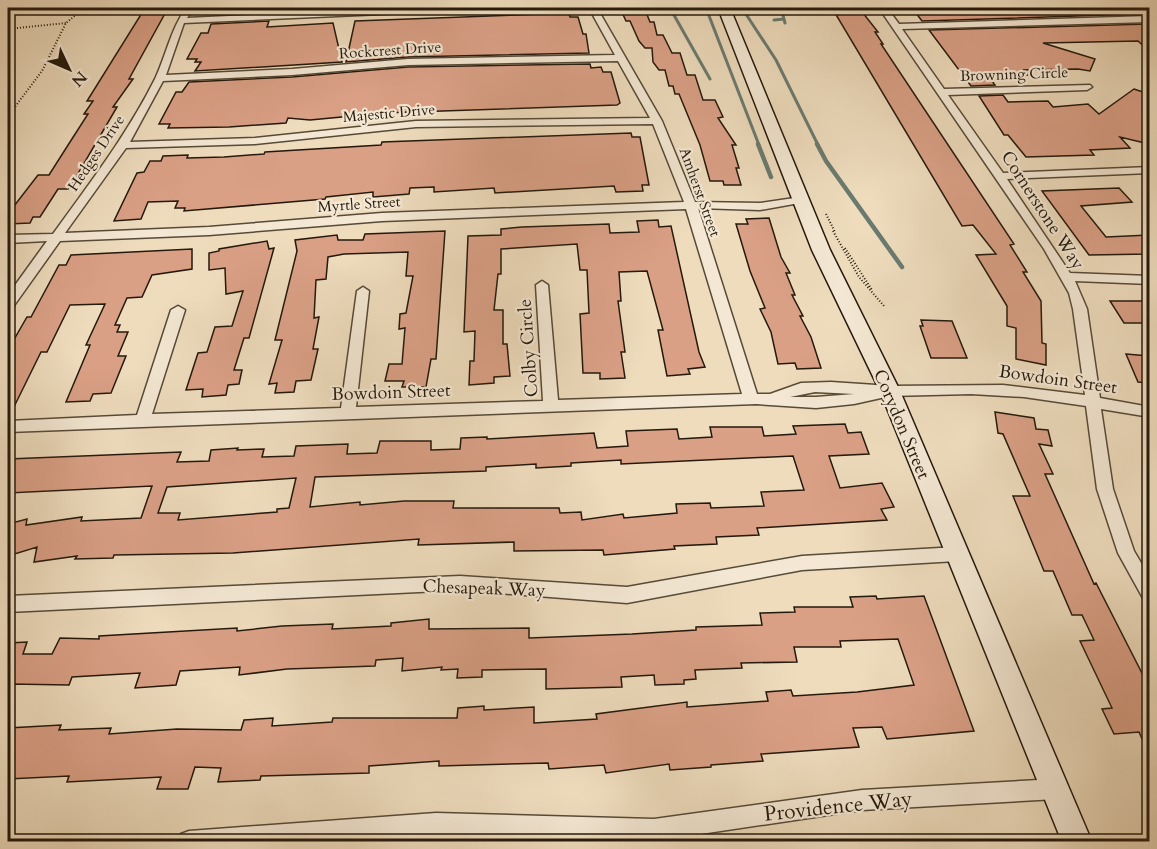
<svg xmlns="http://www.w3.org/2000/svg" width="1157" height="849" font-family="Cardo,serif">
  <rect width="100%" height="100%" fill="#eedcbd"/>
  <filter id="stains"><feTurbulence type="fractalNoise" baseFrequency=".00333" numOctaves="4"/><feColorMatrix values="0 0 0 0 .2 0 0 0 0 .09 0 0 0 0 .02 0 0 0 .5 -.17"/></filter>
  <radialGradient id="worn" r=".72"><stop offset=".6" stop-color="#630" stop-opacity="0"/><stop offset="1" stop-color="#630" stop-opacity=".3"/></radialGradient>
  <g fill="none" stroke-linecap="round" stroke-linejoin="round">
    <path stroke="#6a7a70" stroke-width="3" d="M670 8 710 79
      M706 8 759 145
      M742 8 776 60 818 145
      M781 8 785 23
      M774 20 784 19"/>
    <path stroke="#6a7a70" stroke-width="4.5" d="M758 144 771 177
      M817 144 826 161 902 267"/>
  </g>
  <path fill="#daa086" stroke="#24190c" stroke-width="1.5" fill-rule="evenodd" d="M145 8H168L129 79H133L113 107H117L72 184 68 189H58L40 217H33L30 223 8 224V210H11L38 175H49L70 142 88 114H84L93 101H87Z
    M217 8H275L273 12 214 14Z
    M620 8H639L641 12H646L650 22H654L657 35H663L672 53H680L687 75H695L703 100H715L723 117 718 118 736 145H732L739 168H736L741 185H724L723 181H710L700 145 679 94H675L673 86H669L665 70H659L653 62 652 48H645L639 41 630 21H626Z
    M832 8H859L878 32H875L883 44H881L1014 244 1010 245 1027 272H1023L1041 301 1042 343 1046 344V365L1016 359V328L1007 326V306L976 255 996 254 973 225 962 226Z
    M912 8H1131L1138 14 922 21Z
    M569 13 570 17H578L583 34H586L589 53 408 57 346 62 355 21Z
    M269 21 267 27 333 23 342 62 195 71 201 62H195L197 59H187L201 33H208L211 24Z
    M1149 24V51L1138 41 1043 43 1095 59 1090 71 1078 69 1024 70 1028 75 988 76 995 85 971 86 929 30Z
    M590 64 591 68 601 67 603 72H611L620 103 617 105 352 114V116L310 120 288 118 286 123 229 127 168 128 170 124H159L176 92H182L189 82 292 77 408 67Z
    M1134 89 1149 94V144L1120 137 1130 148 1090 150 1094 155 1026 157 1008 135H1004L979 96 1003 95 1008 102 1048 101 1053 107 1088 104 1099 114Z
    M631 133 632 137H640L649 185H642L643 191 616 192 614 186 495 193 494 188 434 192V187L410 188 409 194 373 197V192L326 197 325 199 184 211 185 208H175L178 201 148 202 141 219 114 221 137 173 144 172 150 161H161L163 156 188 155 187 158 224 157 264 154 265 152 381 145 382 142Z
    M1119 188 1132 202 1081 206 1106 237 1149 235V254L1089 255 1042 191Z
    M769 218 781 257 790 273H786L795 295H792L803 316H800L811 337 821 368 797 369 795 363 778 364 771 332 760 309 765 308 750 271 736 224H748L746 219Z
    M658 220 659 227 671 226 699 352 705 367 688 369 690 374 667 376 658 330H663L647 271 619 272 621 301H618L625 352H621L625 378 600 379V373H583L580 314 589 313 587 270H580L577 244 501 249V274H498L494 310H503V344H507L510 376 494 377V383L469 385 470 361H474L475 331 464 332 468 236 501 235V229L522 227 609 224 610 233 639 232 637 221Z
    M445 231 436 359H431L426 387H402L404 381H385L389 364H402L405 328 399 329 400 314 406 313 413 276H406L408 252 344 254 328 257 326 279 316 280 314 318 319 317 313 349H318L311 380 296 381 294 392 275 393 277 383 269 384 282 340H275L297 251 295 240 337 235 338 240H363L365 234Z
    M267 241 269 249 274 248 249 338H244L234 370H242L239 384 228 385 226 395 202 397 203 389 186 390 198 353 207 352 215 327 232 326 243 291 226 294 225 268 209 270V253L219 251V249Z
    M192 249V269L152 275 142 297 127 298 115 325H120L117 332H128L118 356H126L111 393 93 394 90 401 66 402 90 345H86L105 304 70 305 47 352H41L8 419V350L27 317H31L59 265H66L71 255Z
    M1110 301H1143L1149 311V323H1124Z
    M921 320 952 321 967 358H931L920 326H923Z
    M1126 354 1149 356V383L1138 382Z
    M995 412 1034 418 1036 429 1048 430 1052 446 1039 444 1053 474H1045L1094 584 1096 583 1149 687V755L1139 732 1114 734 1102 709 1112 708 1080 641 1094 640 1082 615H1072L1053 571H1044L1013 496H1030L1003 434 998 433Z
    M845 424 848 433 861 432 869 454 829 456 840 488 882 483 894 507 881 509 887 520 757 528 759 535 716 537 717 544 674 546 675 549 604 555 603 550 514 551V542L418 545 419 539 233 553 114 555 113 558 75 559 77 556 34 562 37 547 8 556V524L27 519 26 525 82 517 81 521 141 518 152 486 8 493V459L181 452 177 462 209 461 211 450 238 448 237 450 264 449 262 457 294 456 296 446 348 444 347 454 377 453 380 441H431V450L460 449 461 438 487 437V439L594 433 597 448 628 446 626 431 677 429 679 439 712 437 710 427H762L764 436 796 434 793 426ZM793 456 804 490 761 492 764 506 711 508 710 503 676 504 677 513 624 518 623 514 582 520 581 512 560 513 559 508H453L454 501H404L360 505V502L310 507 315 477 486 471V467L536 464V468L571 466V463L621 460V464ZM296 478 289 508 277 509V512L178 520 180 513H158L167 487Z
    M876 596 877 599 924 596 974 731 887 739 882 727 853 728 859 747 761 754 763 761 711 765V767L670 770 669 764 606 773 604 765 549 769 548 763 439 766V761L369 766V773L261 776 260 780 218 782 221 768 195 767 188 789H157L161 777 67 782 69 776 8 779V728L61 725 59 730 111 728 109 734 177 729 241 730 244 720 273 718 272 726 332 722 333 718H457L458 708 484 706V710L534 707V723L597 719 596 714 687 702V707L768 701 766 692 791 690 793 696 857 692 914 685 898 639 840 641 841 647H794L797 662 741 663 742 668 695 670 696 679 684 680V684L655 685 654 675 621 677 622 687 546 689V669L482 670V677L457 678 458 669 441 670 442 667 402 671 403 658 376 660 375 666 287 669 239 675 240 667 180 671 176 685 135 688 140 673 72 677 69 685 11 684 9 691 8 643 27 642 23 654H52L60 638 99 639V636L237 628V631L282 626 333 624 332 629 391 626V623L429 619V629L529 628V638L632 634 696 630V627L762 625 760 613 795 612 794 607H853L850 597Z"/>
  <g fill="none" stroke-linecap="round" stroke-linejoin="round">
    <g stroke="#564a38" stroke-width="3">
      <path id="minor" d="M186 8H194L187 18 406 8H453L449 11 184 23 166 75 292 69 408 59 615 55 589 8H597L662 121 695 202 760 203 801 197 807 200 805 202 760 210 698 208 757 394H770L801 383 831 382 891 386 1003 385 1085 395 1073 309 1069 293 1044 249 879 8H887L899 24 1150 16V22L902 29 944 89 1090 85 1092 87 1087 90 948 95 1003 173 1150 167V173L1007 179 1070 273 1150 276V284L1075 281 1087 309 1100 398 1150 407V417L1101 409 1113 489 1134 551 1150 578V602L1144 600 1118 553 1097 489 1086 406 1024 397 971 394 890 396 854 404 816 408 756 404 8 432V421L137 415 171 310 178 306 185 310 152 414 341 408 357 291 363 287 369 291 356 407 543 401 536 285 542 281 548 285 558 400 742 394 686 209 382 221 209 235 60 241 13 307 8 308V295L47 241 8 243V235L53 234C89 184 127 135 155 79 166 55 171 29 186 8ZM618 61 650 118 416 121 255 138 130 142 163 81 292 75 408 65ZM653 124 684 202 382 213 209 227 65 233 126 148 255 144 416 127ZM815 392 854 394 816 397H790Z
        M957 547 963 549 965 554 963 559 957 561 802 570 627 603 460 590 8 612V596L460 576 627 587 802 556Z
        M1056 779 1063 782 1066 789 1063 796 1056 799 862 810 654 841 436 835 342 842H178L181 834 189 831 436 813 654 819 862 790Z"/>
    </g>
    <g stroke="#24190c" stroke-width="3">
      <path id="secondary" d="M718 8H730L830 250 900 391 1092 842H1062L880 391 812 250Z"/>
    </g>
    <path stroke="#24190c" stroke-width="2" stroke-dasharray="1 2" stroke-linecap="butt" d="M8 29 66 23
      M8 116 42 71 66 23 84 8
      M826 214 835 232
      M833 231 859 277 884 306
      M845 248 872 290"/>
    <use href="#minor" fill="#f4e8d4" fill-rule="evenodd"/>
    <use href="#secondary" fill="#f4e8d4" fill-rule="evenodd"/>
  </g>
  <g text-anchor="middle" stroke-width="4.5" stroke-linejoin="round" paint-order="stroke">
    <g font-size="15" fill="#24190c" stroke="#f4e8d4">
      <text transform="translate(390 50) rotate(-4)" y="5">Rockcrest Drive</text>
      <text transform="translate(1014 74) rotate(-2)" y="5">Browning Circle</text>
      <text transform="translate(389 113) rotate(-5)" y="5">Majestic Drive</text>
      <text transform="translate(96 153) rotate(-56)" y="5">Hedges Drive</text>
      <text transform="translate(700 192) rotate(70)" y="5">Amherst Street</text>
      <text transform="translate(359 204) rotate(-4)" y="5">Myrtle Street</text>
    </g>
    <g font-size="18" fill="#24190c" stroke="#f4e8d4">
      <text transform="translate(1043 210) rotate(57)" y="6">Cornerstone Way</text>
      <text transform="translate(528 348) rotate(-94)" y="6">Colby Circle</text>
      <text transform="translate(1058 379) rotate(8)" y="6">Bowdoin Street</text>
      <text transform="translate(391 392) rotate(-2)" y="6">Bowdoin Street</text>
      <text transform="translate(902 424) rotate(67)" y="6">Corydon Street</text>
      <text transform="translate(484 588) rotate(2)" y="6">Chesapeak Way</text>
    </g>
    <g font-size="21" fill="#24190c" stroke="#f4e8d4">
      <text transform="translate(838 806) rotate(-6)" y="7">Providence Way</text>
    </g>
  </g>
  <rect width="1157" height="849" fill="none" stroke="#eedcbd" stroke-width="30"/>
  <rect x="9" y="9" width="1139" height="831" fill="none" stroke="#24190c" stroke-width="3"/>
  <rect x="15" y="15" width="1127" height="819" fill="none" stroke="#24190c" stroke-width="1.5"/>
  <g transform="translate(69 69) rotate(134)" stroke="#f4e8d4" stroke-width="4.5" paint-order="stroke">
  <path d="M0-4.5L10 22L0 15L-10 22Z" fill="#24190c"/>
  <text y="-9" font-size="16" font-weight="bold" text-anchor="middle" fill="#24190c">N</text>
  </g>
  <rect width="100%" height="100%" filter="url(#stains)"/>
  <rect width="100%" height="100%" fill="url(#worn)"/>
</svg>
